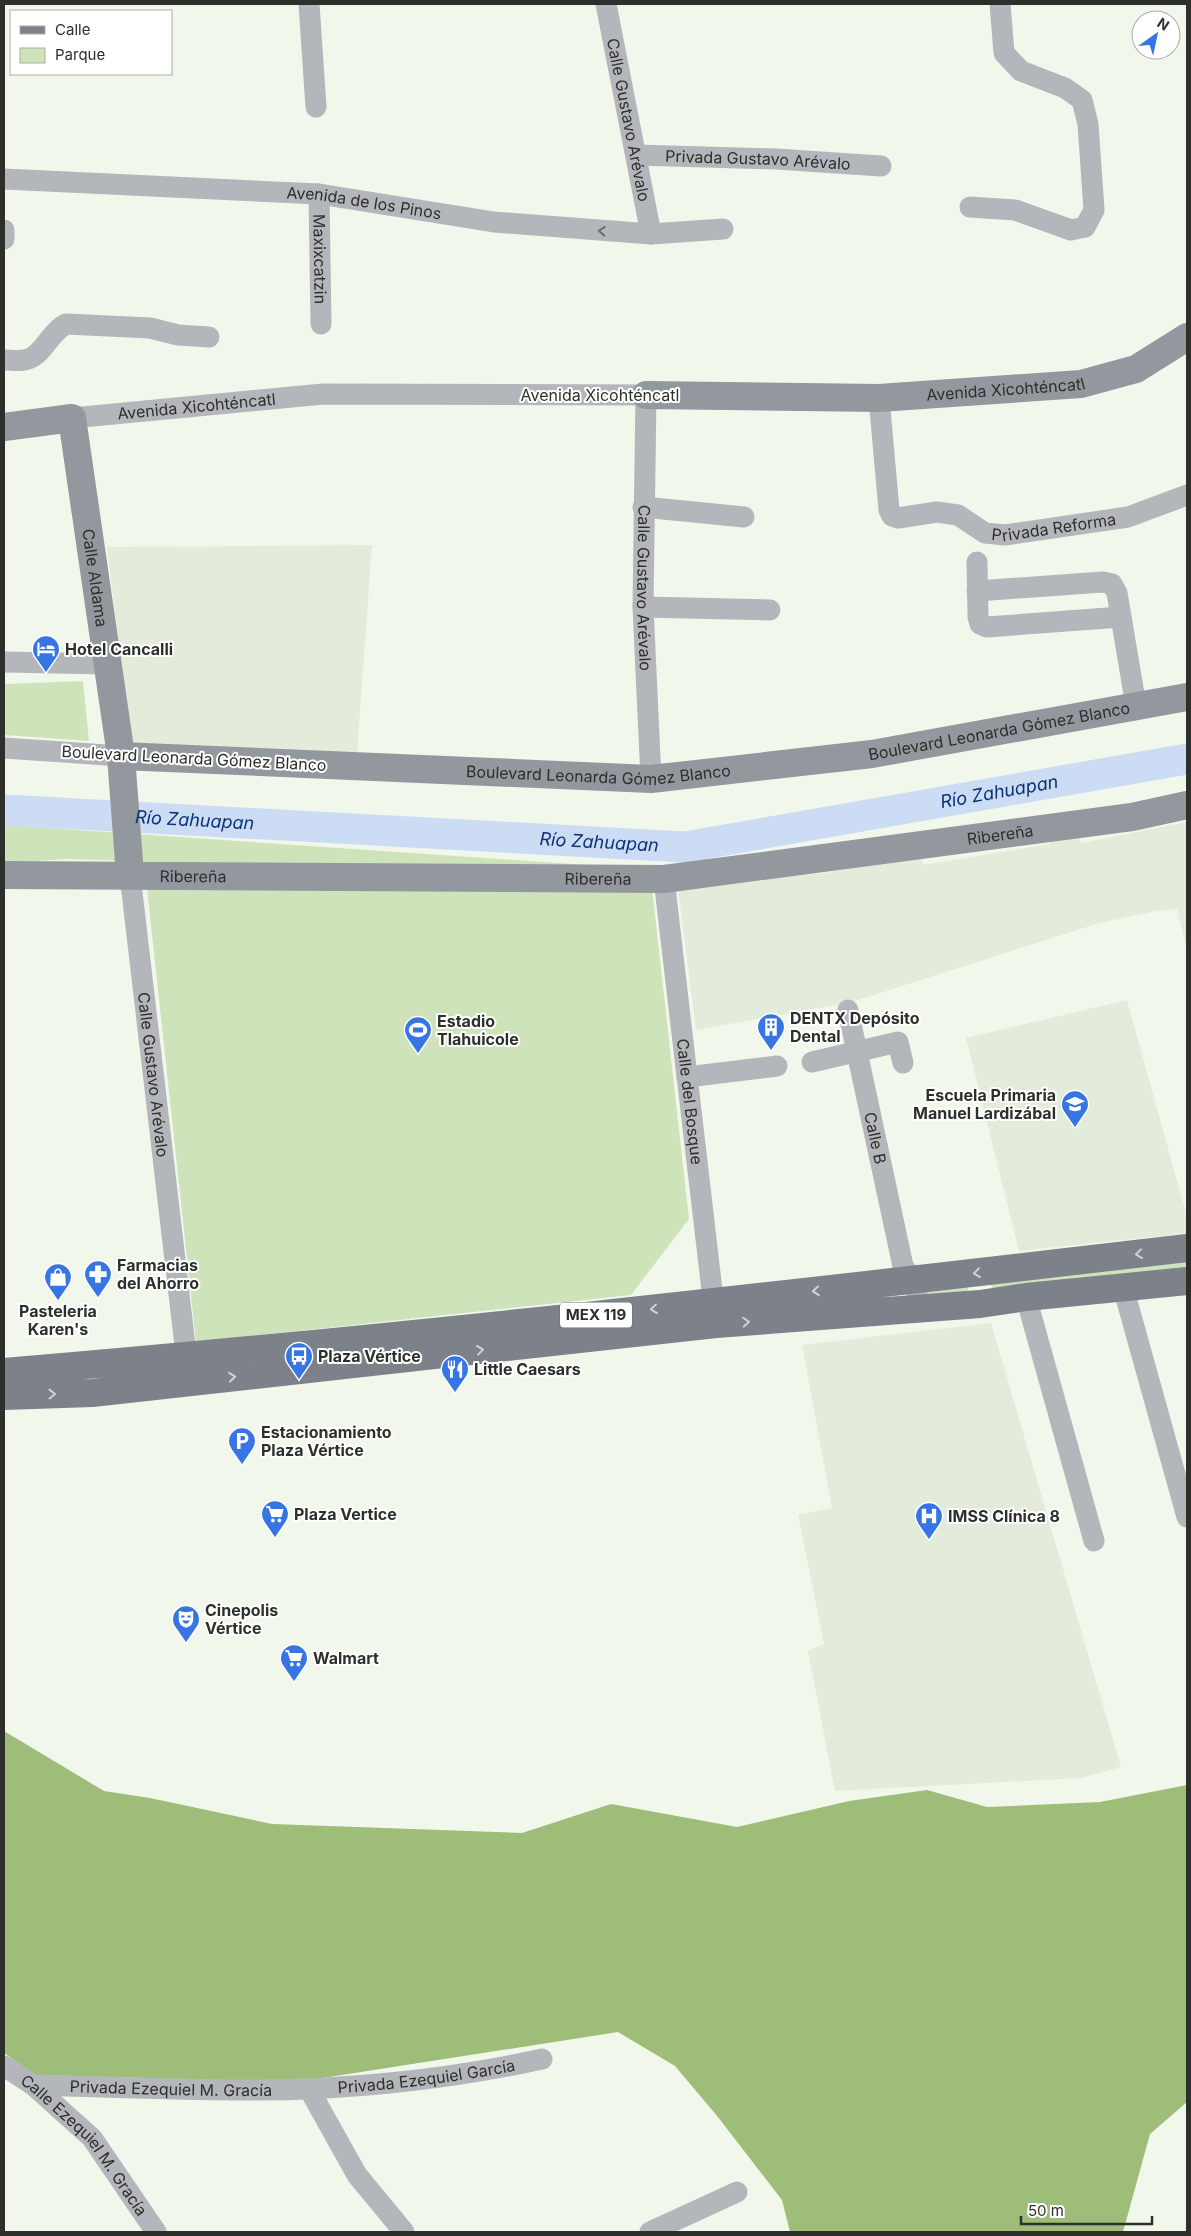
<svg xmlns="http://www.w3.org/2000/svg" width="1191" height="2236" font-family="Inter,sans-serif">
  <rect width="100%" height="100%" fill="#f1f7eb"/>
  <path fill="#e3ecda" d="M372 545 357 753 131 746 107 547Z
    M1187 822V950L1177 909 1155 911 1096 924 852 1002 696 1030 678 888 825 873 922 856 923 865 1050 844 1049 836 1078 831 1081 843Z
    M1127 1000 1187 1217V1233L1019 1251 966 1038Z
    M991 1323 1121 1767 1081 1778 835 1791 808 1651 824 1644 798 1515 832 1508 802 1345Z"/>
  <path fill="#cfe3ba" d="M83 681 89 741 4 735V684Z
    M4 825 645 869 488 872 67 859 4 863Z
    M147 888H652L689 1219 631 1295 196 1342Z
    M1187 1256V1278L994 1296 989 1277Z
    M967 1279 969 1298 929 1302 925 1283Z"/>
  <path fill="#9dbd79" d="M4 1731 104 1791 150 1798 272 1824 522 1833 611 1804 737 1827 849 1801 927 1790 987 1807 1100 1802 1187 1785V2102L1150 2134 1123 2232H790L782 2200 718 2117 675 2066 618 2032 297 2082 35 2075 4 2053Z"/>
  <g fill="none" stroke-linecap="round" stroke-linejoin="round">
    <path stroke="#cddcf5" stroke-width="31" id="s1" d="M4 810 685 847 1187 759"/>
    <g stroke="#b3b6bb" stroke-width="21">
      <path d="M309 4 316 107"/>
      <path id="s2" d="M606 4 651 234"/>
      <path id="s3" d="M636 155 776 159 881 166"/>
      <path id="s4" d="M4 179 319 194 494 222 651 234 723 229"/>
      <path id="s5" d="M319 194 321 324"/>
      <path d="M970 207 1015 210 1071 230 1085 227 1094 210 1088 124 1082 100 1065 88 1021 71 1004 53 1000 4"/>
      <path d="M4 230V239"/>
      <path d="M4 360C11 360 21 362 28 359 43 355 50 332 66 324L150 328 178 335 209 337"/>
      <path id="s6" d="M879 398 889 510 892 516 898 518 937 512 958 515 985 533 1005 535 1128 517 1187 495"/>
      <path id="s7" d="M72 418 323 394 646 395 643 607 651 779"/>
      <path d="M643 507 744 517"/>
      <path d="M977 562 978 617 980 624 987 627 1121 617"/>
      <path d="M977 591 1103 582 1112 584 1117 593 1136 706"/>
      <path d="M643 607 770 610"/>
      <path d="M4 662 108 664"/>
      <path d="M4 748 121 756"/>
      <path id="s8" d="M130 875 188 1371"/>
      <path id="s9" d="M664 879 715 1316"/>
      <path id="s10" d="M848 1010 903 1266 913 1280 917 1292"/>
      <path d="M812 1062 898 1042 903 1063"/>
      <path d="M687 1077 777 1066"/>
      <path d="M1123 1287 1187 1517"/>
      <path d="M1026 1297 1094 1541"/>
      <path id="s11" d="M4 2066 33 2085 92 2138 156 2232"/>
      <path id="s12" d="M33 2085C102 2087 172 2090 241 2090 338 2091 447 2080 542 2059"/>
      <path d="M309 2089 357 2175 404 2232"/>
      <path d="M650 2232 737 2192"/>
    </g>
    <g stroke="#93979e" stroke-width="28">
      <path id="s13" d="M646 395 879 398 1081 384 1136 369 1187 337"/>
      <path id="s14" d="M4 427 72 418 121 756 130 875"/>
      <path id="s15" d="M121 756 651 779 872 754 1187 697"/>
      <path id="s16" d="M4 875 664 879 1132 817 1187 805"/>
    </g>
    <path stroke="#7c818a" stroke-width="28" d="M4 1372C399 1339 793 1294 1187 1248
      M4 1396 92 1393 716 1324 980 1304 1026 1297 1187 1281"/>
  </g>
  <defs><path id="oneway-chevron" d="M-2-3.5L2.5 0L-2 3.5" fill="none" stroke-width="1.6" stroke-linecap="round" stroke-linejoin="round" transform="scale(1.25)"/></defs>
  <use stroke="#696c6c" href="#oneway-chevron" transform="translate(602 231) rotate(-176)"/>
  <g stroke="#d1d3d6">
    <use href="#oneway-chevron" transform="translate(1139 1254) rotate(173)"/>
    <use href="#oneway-chevron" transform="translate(977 1273) rotate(173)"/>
    <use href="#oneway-chevron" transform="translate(816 1291) rotate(174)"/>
    <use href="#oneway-chevron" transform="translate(654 1309) rotate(174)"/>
    <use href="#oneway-chevron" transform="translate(746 1322) rotate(-4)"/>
    <use href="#oneway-chevron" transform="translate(480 1350) rotate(-7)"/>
    <use href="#oneway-chevron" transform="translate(232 1377) rotate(-6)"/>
    <use href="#oneway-chevron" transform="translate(52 1394) rotate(-1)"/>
  </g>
  <defs>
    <g id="hotel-pin" transform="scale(1.4375)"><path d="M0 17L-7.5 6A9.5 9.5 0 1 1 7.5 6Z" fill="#3675e3" stroke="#fff"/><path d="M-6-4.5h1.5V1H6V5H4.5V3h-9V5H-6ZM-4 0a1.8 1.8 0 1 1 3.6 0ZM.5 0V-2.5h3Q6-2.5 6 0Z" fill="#fff"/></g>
    <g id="building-pin" transform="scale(1.4375)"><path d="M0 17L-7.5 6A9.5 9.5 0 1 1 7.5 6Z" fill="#3675e3" stroke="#fff"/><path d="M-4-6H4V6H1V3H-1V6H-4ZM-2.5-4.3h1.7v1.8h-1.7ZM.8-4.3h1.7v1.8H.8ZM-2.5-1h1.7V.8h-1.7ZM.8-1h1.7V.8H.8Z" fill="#fff"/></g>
    <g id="stadium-pin" transform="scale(1.4375)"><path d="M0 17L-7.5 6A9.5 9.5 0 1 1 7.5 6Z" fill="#3675e3" stroke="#fff"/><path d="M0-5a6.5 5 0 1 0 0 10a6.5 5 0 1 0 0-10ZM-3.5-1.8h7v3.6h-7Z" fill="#fff"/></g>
    <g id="school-pin" transform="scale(1.4375)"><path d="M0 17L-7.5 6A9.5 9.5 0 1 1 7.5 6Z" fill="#3675e3" stroke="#fff"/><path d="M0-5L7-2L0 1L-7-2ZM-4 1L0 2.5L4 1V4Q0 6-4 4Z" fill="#fff"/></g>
    <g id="pharmacy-pin" transform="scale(1.4375)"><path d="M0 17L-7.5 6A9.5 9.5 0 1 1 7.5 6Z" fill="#3675e3" stroke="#fff"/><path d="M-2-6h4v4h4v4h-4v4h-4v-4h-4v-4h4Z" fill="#fff"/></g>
    <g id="shop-pin" transform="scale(1.4375)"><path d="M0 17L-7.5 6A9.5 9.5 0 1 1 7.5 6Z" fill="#3675e3" stroke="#fff"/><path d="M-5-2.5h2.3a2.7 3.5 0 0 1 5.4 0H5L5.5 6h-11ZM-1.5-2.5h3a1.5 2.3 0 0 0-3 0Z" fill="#fff"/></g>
    <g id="bus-pin" transform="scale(1.4375)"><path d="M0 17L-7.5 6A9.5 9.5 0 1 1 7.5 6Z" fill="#3675e3" stroke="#fff"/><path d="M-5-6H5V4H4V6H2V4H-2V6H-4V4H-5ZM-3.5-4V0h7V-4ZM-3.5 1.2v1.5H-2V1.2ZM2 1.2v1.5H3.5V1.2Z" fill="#fff"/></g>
    <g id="restaurant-pin" transform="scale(1.4375)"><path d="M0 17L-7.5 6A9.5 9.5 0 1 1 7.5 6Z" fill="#3675e3" stroke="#fff"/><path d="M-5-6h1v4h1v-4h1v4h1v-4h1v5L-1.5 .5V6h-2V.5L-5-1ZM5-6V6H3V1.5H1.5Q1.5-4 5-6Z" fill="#fff"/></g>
    <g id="parking-pin" transform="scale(1.4375)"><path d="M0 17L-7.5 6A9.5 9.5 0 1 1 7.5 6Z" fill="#3675e3" stroke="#fff"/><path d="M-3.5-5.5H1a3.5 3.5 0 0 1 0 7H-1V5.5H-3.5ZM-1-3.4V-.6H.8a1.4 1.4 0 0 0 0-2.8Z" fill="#fff"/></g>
    <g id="supermarket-pin" transform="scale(1.4375)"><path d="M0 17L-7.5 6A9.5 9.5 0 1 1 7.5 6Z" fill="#3675e3" stroke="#fff"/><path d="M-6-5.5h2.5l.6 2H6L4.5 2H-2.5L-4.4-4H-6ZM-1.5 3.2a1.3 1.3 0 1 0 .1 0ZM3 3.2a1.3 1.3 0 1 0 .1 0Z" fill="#fff"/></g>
    <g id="hospital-pin" transform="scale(1.4375)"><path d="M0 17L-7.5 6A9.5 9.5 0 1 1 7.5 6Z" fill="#3675e3" stroke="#fff"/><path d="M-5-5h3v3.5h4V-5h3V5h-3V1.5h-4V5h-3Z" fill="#fff"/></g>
    <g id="theatre-pin" transform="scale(1.4375)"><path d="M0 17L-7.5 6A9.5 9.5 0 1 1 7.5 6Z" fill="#3675e3" stroke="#fff"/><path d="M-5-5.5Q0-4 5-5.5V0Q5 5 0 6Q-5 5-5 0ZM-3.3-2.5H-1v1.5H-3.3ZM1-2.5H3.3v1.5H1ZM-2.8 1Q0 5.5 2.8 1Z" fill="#fff"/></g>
  </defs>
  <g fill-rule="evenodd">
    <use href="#hotel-pin" x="46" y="649"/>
    <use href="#building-pin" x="771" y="1027"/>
    <use href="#stadium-pin" x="418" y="1030"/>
    <use href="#school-pin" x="1075" y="1104"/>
    <use href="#pharmacy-pin" x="98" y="1274"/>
    <use href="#shop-pin" x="58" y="1277"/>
    <use href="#bus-pin" x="299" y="1356"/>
    <use href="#restaurant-pin" x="455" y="1369"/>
    <use href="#parking-pin" x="242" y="1441"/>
    <use href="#supermarket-pin" x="275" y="1514"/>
    <use href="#hospital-pin" x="929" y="1516"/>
    <use href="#theatre-pin" x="186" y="1619"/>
    <use href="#supermarket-pin" x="294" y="1658"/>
  </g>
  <g text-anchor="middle" stroke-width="4" stroke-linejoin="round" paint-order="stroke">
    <rect fill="#fff" stroke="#6c6d6b" stroke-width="1" x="560" y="1302.5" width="72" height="25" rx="4"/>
    <g font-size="15" font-weight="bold" fill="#2d2f2b">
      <text x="596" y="1320">MEX 119</text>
    </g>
    <g font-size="16" fill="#2d2f2b" stroke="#fff">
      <text dy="6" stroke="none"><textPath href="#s2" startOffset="118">Calle Gustavo Arévalo</textPath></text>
      <text dy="6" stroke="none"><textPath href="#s3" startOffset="122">Privada Gustavo Arévalo</textPath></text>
      <text dy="6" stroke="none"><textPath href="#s4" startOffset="361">Avenida de los Pinos</textPath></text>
      <text dy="6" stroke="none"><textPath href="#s5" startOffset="65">Maxixcatzin</textPath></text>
      <text dy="6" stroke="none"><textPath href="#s13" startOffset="360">Avenida Xicohténcatl</textPath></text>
      <text x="600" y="401">Avenida Xicohténcatl</text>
      <text dy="6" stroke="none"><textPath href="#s7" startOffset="125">Avenida Xicohténcatl</textPath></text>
      <text dy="6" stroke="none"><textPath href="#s6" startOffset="288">Privada Reforma</textPath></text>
      <text dy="6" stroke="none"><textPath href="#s14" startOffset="230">Calle Aldama</textPath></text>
      <text dy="6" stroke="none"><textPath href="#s7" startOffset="768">Calle Gustavo Arévalo</textPath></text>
      <text dy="6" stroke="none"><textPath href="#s15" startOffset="882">Boulevard Leonarda Gómez Blanco</textPath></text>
      <text transform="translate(194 758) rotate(3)" y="6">Boulevard Leonarda Gómez Blanco</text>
      <text dy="6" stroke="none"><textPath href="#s15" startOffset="478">Boulevard Leonarda Gómez Blanco</textPath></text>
      <text dy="6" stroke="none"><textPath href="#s16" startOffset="999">Ribereña</textPath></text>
      <text dy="6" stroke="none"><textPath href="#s16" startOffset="189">Ribereña</textPath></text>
      <text dy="6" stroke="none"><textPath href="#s16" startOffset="594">Ribereña</textPath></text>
      <text dy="6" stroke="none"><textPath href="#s8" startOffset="201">Calle Gustavo Arévalo</textPath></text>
      <text dy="6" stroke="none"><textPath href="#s9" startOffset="224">Calle del Bosque</textPath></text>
      <text dy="6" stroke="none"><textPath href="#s10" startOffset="131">Calle B</textPath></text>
      <text dy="6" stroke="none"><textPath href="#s12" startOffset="394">Privada Ezequiel García</textPath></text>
      <text dy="6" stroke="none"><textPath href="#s12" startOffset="138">Privada Ezequiel M. Gracía</textPath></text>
      <text dy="6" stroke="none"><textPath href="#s11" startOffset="114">Calle Ezequiel M. Gracía</textPath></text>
    </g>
    <g font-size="16" font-weight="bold" fill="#2d2f2b" stroke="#fff" text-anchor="start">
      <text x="65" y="655">Hotel Cancalli</text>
      <text x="790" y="1024">DENTX Depósito<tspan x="790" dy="18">Dental</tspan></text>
      <text x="437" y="1027">Estadio<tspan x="437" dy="18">Tlahuicole</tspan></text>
      <text x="1056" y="1101" text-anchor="end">Escuela Primaria<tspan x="1056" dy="18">Manuel Lardizábal</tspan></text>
      <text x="117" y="1271">Farmacias<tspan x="117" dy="18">del Ahorro</tspan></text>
      <text x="58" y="1317" text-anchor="middle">Pasteleria<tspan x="58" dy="18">Karen's</tspan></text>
      <text x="318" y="1362">Plaza Vértice</text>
      <text x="474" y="1375">Little Caesars</text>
      <text x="261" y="1438">Estacionamiento<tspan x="261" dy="18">Plaza Vértice</tspan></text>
      <text x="294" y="1520">Plaza Vertice</text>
      <text x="948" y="1522">IMSS Clínica 8</text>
      <text x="205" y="1616">Cinepolis<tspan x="205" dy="18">Vértice</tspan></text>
      <text x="313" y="1664">Walmart</text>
    </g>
    <g font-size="18" font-style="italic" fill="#093277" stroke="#fff">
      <text dy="6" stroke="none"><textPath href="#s1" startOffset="1001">Río Zahuapan</textPath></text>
      <text dy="6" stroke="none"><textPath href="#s1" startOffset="191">Río Zahuapan</textPath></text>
      <text dy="6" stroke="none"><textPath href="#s1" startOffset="596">Río Zahuapan</textPath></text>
    </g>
  </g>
  <rect width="1191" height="2236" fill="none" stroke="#2d2f2b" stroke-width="10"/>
  <rect x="10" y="10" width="162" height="65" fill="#ffffff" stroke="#abacaa"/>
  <rect x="20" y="26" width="25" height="8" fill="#7c818a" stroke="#abacaa"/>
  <text x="55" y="35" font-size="15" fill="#2d2f2b">Calle</text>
  <rect x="20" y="48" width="25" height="15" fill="#cfe3ba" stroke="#abacaa"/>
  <text x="55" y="60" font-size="15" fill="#2d2f2b">Parque</text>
  <g transform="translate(1156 35) rotate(33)"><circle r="24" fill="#ffffff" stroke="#abacaa"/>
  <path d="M0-4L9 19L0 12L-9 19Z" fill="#3675e3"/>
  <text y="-8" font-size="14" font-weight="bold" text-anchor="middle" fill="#2d2f2b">N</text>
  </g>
  <path d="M1021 2216v8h131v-8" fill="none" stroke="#2d2f2b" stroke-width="2.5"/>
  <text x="1028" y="2216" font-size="15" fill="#2d2f2b" stroke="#ffffff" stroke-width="4" paint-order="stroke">50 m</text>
</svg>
